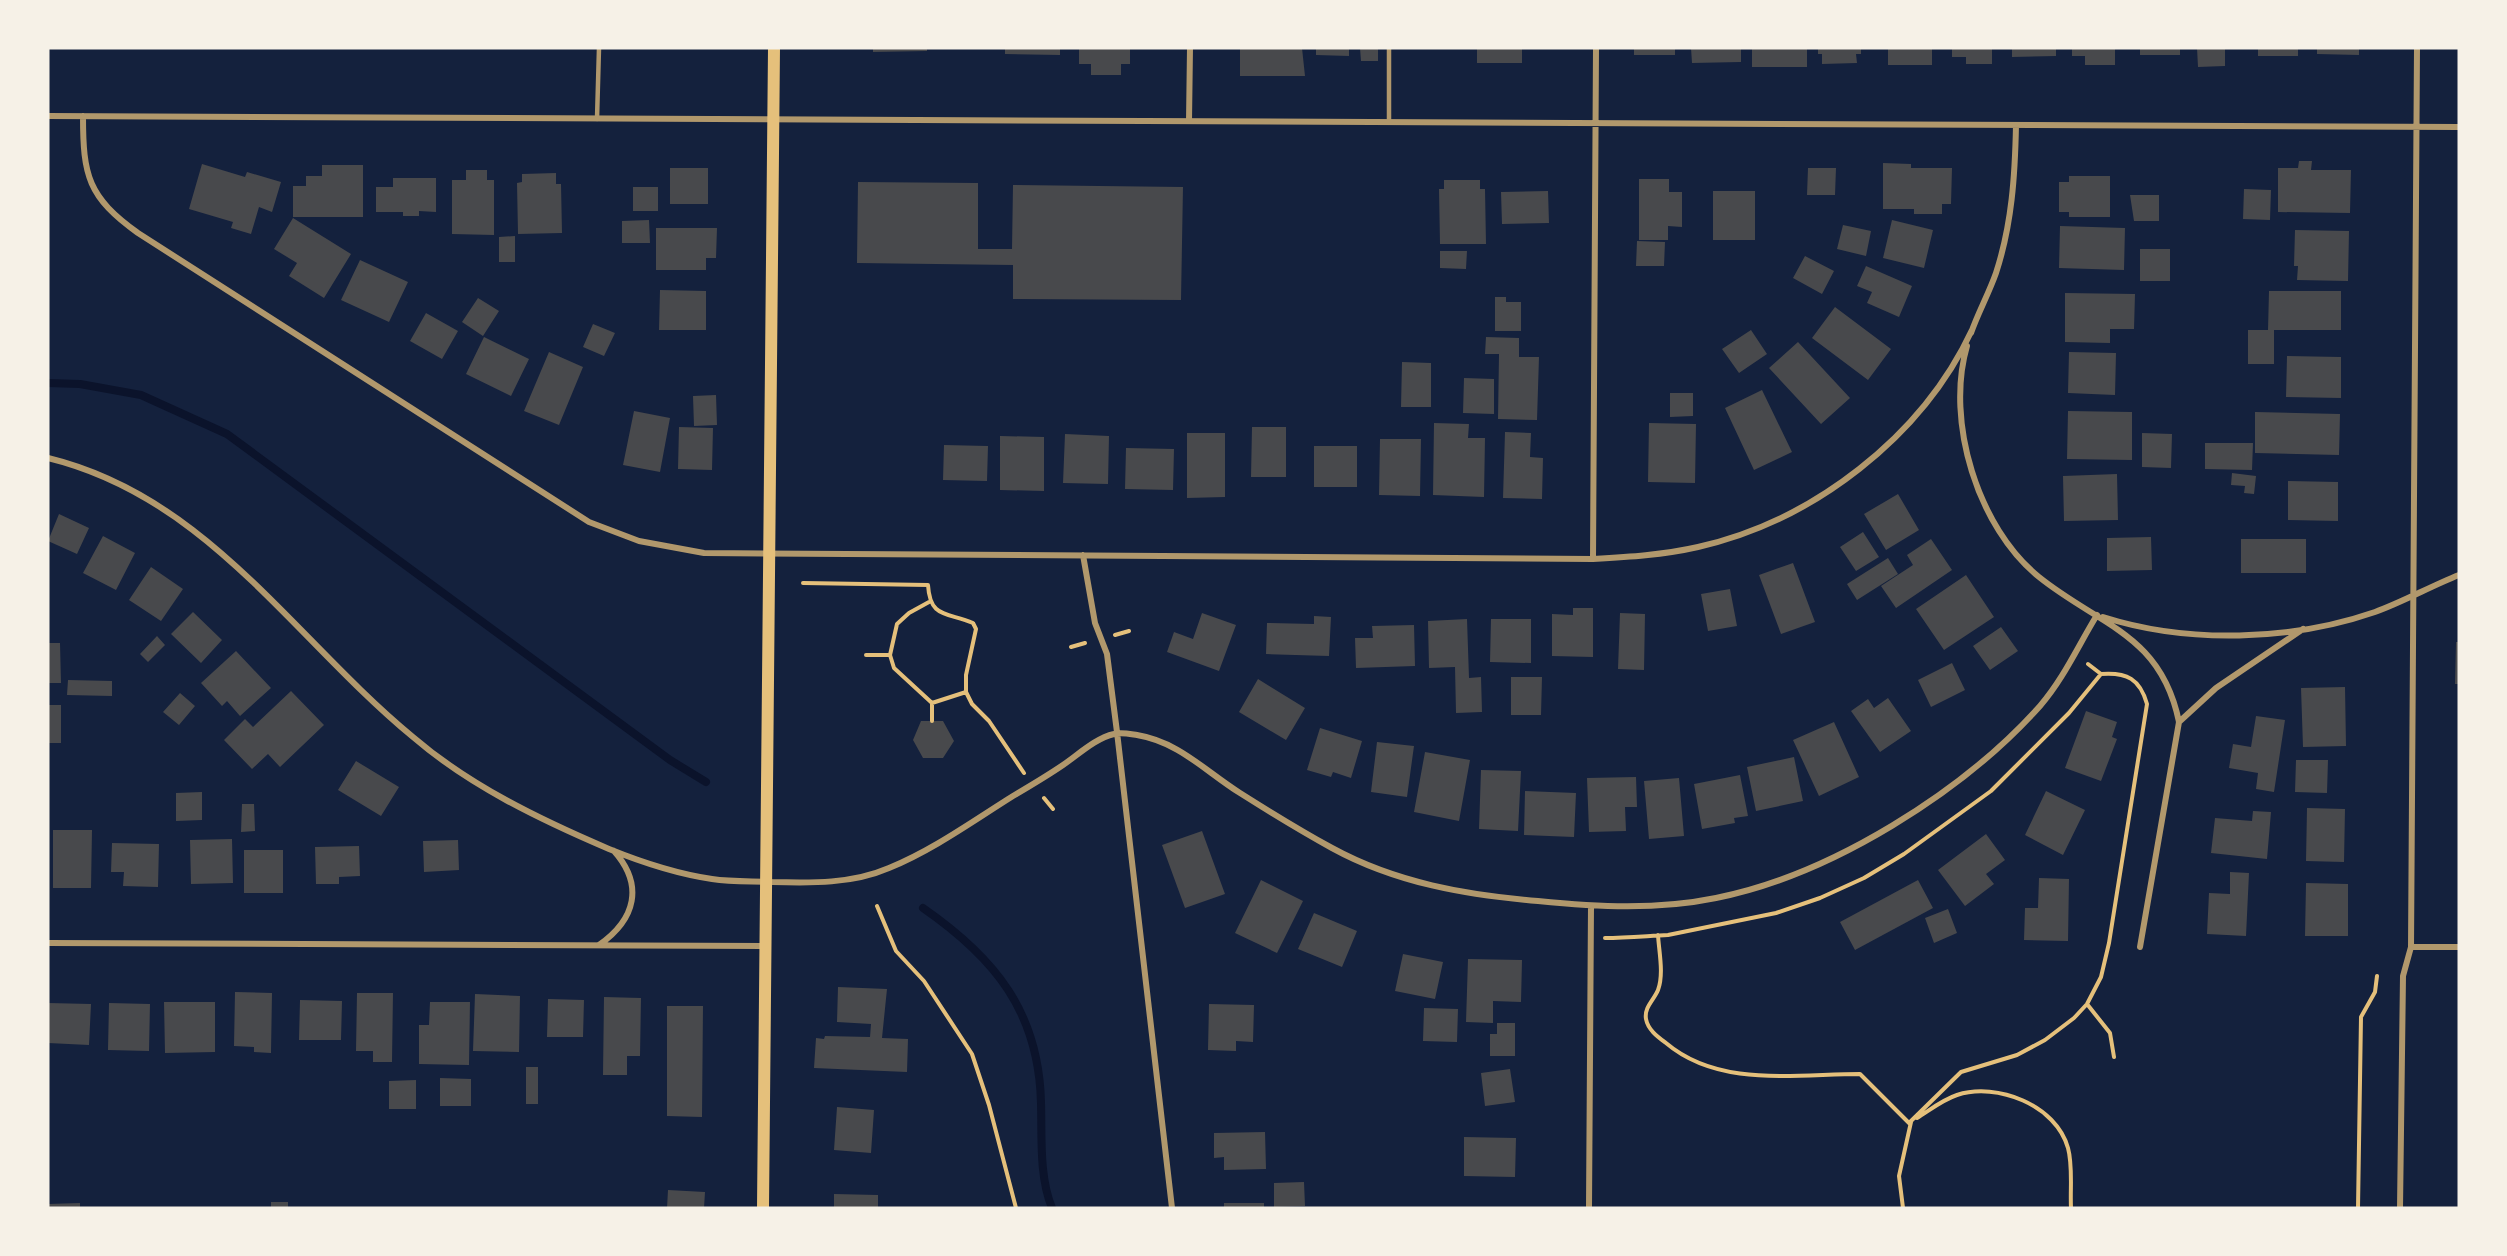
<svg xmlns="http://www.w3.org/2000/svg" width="2507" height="1256" font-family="'Exo 2',sans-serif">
  <rect width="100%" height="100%" fill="#14213d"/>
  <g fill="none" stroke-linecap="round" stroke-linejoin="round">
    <path stroke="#0b132b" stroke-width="8" d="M48 383 80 384 141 395 227 434 670 760 706 782
      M923 908C995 958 1039 1012 1041 1103 1042 1136 1039 1177 1052 1208"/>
  </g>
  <path fill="#48494c" d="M873 48H927V51L873 52Z
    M1005 48H1060V55L1005 54Z
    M1079 48H1130V64H1121V75H1091V64H1079Z
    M1240 48H1302L1305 76H1240Z
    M1316 48H1349V56L1316 55Z
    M1360 48H1378V61H1361Z
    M1477 48H1522V63H1477Z
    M1634 48H1675V55H1634Z
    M1691 48H1741V62L1692 63Z
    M1752 48H1807V67H1752Z
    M1818 48H1861V54H1856L1857 63 1822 64V54H1818Z
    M1888 48H1932V65H1888Z
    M1952 48H1992V64H1966V57H1952Z
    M2012 48H2056V56L2012 57Z
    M2072 48H2115V65H2085V56H2072Z
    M2140 48H2180V55H2140Z
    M2197 48H2225V66L2198 67Z
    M2258 48H2298V56H2258Z
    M2317 48H2359V55L2317 54Z
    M2299 161H2312L2311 170H2351L2350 213 2278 212V168H2298Z
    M1883 163 1911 164V168H1952L1951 204H1942V214H1914V209H1883Z
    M202 164 245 177 247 172 281 182 272 212 259 207 251 234 231 228 233 222 189 209Z
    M322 165H363V217H293V186H306V176H322Z
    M670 168H708V204H670Z
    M1808 168H1836L1835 195H1807Z
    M466 170H487V180H494V235L452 234V180H466Z
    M556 173V184H561L562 233 518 234 517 183 522 182V174Z
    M2069 176H2110V217H2069V212H2059V182H2069Z
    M393 178H436V212L419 211V216H403V212H376V187H393Z
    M1639 179H1669V192H1682V227L1668 226V240H1639Z
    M1444 180H1480V189H1485L1486 244H1440L1439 189H1444Z
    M858 182 978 183V249H1012L1013 185 1183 187 1181 300 1013 299V265L857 263Z
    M633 187H658V211H633Z
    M2244 189 2271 190 2270 220 2243 219Z
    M1548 191 1549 223 1502 224 1501 192Z
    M1713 191H1755V240H1713Z
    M2130 195H2159V221H2134Z
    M293 218 351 254 324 298 289 276 297 263 274 249Z
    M649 220 650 243H622V221Z
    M1892 220 1933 230 1924 268 1883 258Z
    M1843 225 1871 231 1866 256 1837 249Z
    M2060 226 2125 228 2124 270 2059 268Z
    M656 228H717L716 258H706V270H656Z
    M2295 230 2349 231 2348 281 2297 280 2298 266H2294Z
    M515 236V262H499V237Z
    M1637 241 1665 242 1664 266H1636Z
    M2140 249H2170V281H2140Z
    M1440 251H1467L1466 269 1440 268Z
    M1805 256 1834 271 1822 294 1793 278Z
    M360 260 408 282 389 322 341 300Z
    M1866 266 1912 286 1899 317 1867 303 1872 292 1857 286Z
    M660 290 706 291V330H659Z
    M2269 291H2341V330H2274V364H2248V330H2268Z
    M2065 293 2135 294 2134 329H2110V343L2065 342Z
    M1495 297H1506V302H1521V331H1495Z
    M478 298 499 311 483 336 462 322Z
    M1835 307 1891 349 1868 380 1812 338Z
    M426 313 458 331 442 359 410 341Z
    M593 324 615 333 604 356 583 347Z
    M1751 330 1767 354 1739 373 1722 349Z
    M484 337 529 359 511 396 466 374Z
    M1486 337 1519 338V357H1539L1537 420 1498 419 1499 354H1485Z
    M1798 342 1850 398 1821 424 1769 368Z
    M549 352 583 367 559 425 524 411Z
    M2069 352 2116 353 2115 395 2068 393Z
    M2287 356 2341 357V398L2286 397Z
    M1402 362 1431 363V407H1401Z
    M1464 378 1494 379V414L1463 413Z
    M1762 390 1792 452 1754 470 1725 408Z
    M1670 393H1693V416L1670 417Z
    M716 395 717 425 694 426 693 396Z
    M634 411 670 418 660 472 623 465Z
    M2068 411 2132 412V460L2067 459Z
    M2255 412 2340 414 2339 455 2255 453Z
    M1434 423 1469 424 1468 438H1485L1484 497 1433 495Z
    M1649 423 1696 424 1695 483 1648 482Z
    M679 427 713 428 712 470 678 469Z
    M1252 427H1286V477H1251Z
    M1505 432 1531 433 1530 457 1543 458 1542 499 1503 498Z
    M1187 433H1225V497L1187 498Z
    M2142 433 2172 434 2171 468 2142 467Z
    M1065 434 1109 436 1108 484 1063 483Z
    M1000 436 1044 437V491L1000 490Z
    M1380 439H1421L1420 496 1379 495Z
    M2205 443H2253L2252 470 2205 469Z
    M944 445 988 446 987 481 943 480Z
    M1314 446H1357V487H1314Z
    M1126 448 1174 449 1173 490 1125 489Z
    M2232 473 2256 476 2254 494 2244 493 2245 486 2231 485Z
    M2117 474 2118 520 2064 521 2063 476Z
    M2288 481 2338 482V521L2288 520Z
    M1898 494 1919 530 1886 550 1864 514Z
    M59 514 89 528 77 554 48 541Z
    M1863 532 1879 557 1856 571 1840 547Z
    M103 536 135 553 116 590 83 573Z
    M2151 537 2152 570 2107 571V538Z
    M1931 539 1952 570 1896 608 1881 586 1913 565 1907 555Z
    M2241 539H2306V573H2241Z
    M1888 558 1898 574 1857 600 1847 584Z
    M1793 563 1815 622 1781 634 1759 575Z
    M151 567 183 589 161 621 129 600Z
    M1966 575 1994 617 1944 650 1916 609Z
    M1730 589 1737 626 1708 631 1701 594Z
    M1573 608H1593V657L1552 656V614L1573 615Z
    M193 612 222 640 201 663 171 634Z
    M1202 613 1236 625 1219 671 1167 652 1174 632 1193 639Z
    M1620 613 1645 614 1644 670 1618 669Z
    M1314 616 1331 617 1329 656 1266 654 1267 623 1314 624Z
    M1467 619 1469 678 1481 677 1482 712 1456 713 1455 667 1429 668 1428 621Z
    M1491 619H1531V663L1490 662Z
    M1414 625 1415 666 1356 668 1355 638H1373L1372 626Z
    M2001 627 2018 651 1990 670 1973 646Z
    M157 636 165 645 148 662 140 654Z
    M2456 642H2459V684H2455Z
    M48 643H60L61 683H48Z
    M236 651 271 688 240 716 227 701 222 706 201 683Z
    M1952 663 1965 690 1931 707 1918 680Z
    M1511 677H1542L1541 715H1511Z
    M1258 679 1305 708 1286 740 1239 712Z
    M68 680 112 681V696L67 695Z
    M2345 687 2346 746 2303 747 2301 688Z
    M291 691 324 725 280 767 268 754 252 769 224 740 245 719 253 727Z
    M180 693 195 706 179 725 163 712Z
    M1888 698 1911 731 1880 752 1851 711 1868 699 1874 708Z
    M48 705H61V743H48Z
    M2086 711 2117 722 2112 737 2117 739 2101 781 2065 768Z
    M2256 716 2285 720 2274 792 2256 789 2258 773 2229 768 2233 744 2251 747Z
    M921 721H943L954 741 943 758H923L913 740Z
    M1834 722 1859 777 1819 796 1793 740Z
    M1320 728 1362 741 1351 778 1333 772 1331 777 1307 770Z
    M1377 742 1414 746 1407 797 1371 792Z
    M1425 752 1470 760 1459 821 1414 812Z
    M1794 757 1803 801 1756 811 1747 767Z
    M2296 760H2328L2327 793 2295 792Z
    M356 761 399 787 381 816 338 790Z
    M1481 770 1521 771 1518 831 1479 829Z
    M1740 775 1748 816 1734 818 1735 823 1702 829 1694 784Z
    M1636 777 1637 807H1625L1626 831 1589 832 1587 778Z
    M1679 778 1684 836 1649 839 1644 781Z
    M1525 791 1576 793 1574 837 1524 835Z
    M2046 791 2085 810 2063 855 2025 835Z
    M202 792V820L176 821V793Z
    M242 804H254L255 831 241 832Z
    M2307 808 2345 809 2344 862 2306 861Z
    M2253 811 2271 812 2267 859 2211 853 2215 818 2252 821Z
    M53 830H92L91 888H53Z
    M1202 831 1225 894 1185 908 1162 845Z
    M1986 834 2005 860 1986 874 1994 884 1965 906 1938 870Z
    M232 839 233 883 191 884 190 840Z
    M458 840 459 870 424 872 423 841Z
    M112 843 159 844 158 887 123 886 124 872H111Z
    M359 846 360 876 339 877V884H316L315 847Z
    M244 850H283V893H244Z
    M2230 872 2249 873 2246 936 2207 934 2209 893 2230 894Z
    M2039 878 2069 879 2068 941 2024 940 2025 908H2038Z
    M1261 880 1303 901 1277 953 1235 933Z
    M1918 880 1933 908 1855 950 1840 922Z
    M2306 883 2348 884V936H2305Z
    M1948 909 1957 933 1934 943 1925 918Z
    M1314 913 1357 931 1342 967 1298 949Z
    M1403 954 1443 962 1435 999 1395 991Z
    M1468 959 1522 960 1521 1002 1493 1001V1023L1466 1022Z
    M838 987 887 989 882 1038 908 1039 907 1072 814 1068 816 1038 824 1039 825 1036 870 1037 871 1024 837 1022Z
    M235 992 272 993 271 1053 254 1052V1047L234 1046Z
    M357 993H393L392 1062H373V1051H356Z
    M475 994 520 996 519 1052 473 1051Z
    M604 997 641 998 640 1056H627V1075H603Z
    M548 999 584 1000 583 1037H547Z
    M300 1000 342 1001 341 1040H299Z
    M164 1002H215V1052L165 1053Z
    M430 1002H470L469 1065 419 1064V1025H429Z
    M48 1003 91 1004 89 1045 48 1043Z
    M109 1003 150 1004 149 1051 108 1050Z
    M1209 1004 1254 1005 1253 1042 1236 1041V1051L1208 1050Z
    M667 1006H703L702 1117 667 1116Z
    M1424 1008 1458 1009 1457 1042 1423 1041Z
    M1497 1023H1515V1056H1490V1034H1497Z
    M526 1067H538V1104H526Z
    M1510 1069 1515 1102 1485 1106 1481 1073Z
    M440 1078 471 1079V1106H440Z
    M416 1080V1109H389V1081Z
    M837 1107 874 1110 871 1153 834 1150Z
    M1265 1132 1266 1169 1224 1170V1157L1214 1158V1133Z
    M1464 1137 1516 1138 1515 1177 1464 1176Z
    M1304 1182 1305 1206 1274 1207V1183Z
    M668 1190 705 1192 704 1208H667Z
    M834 1194 878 1195V1208H834Z
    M271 1202H288V1208H271Z
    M80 1203V1208H48V1204Z
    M1224 1203H1264V1208H1224Z"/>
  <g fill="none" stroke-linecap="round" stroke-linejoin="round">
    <path stroke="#e5c07b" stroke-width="4" d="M803 583 928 585C930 618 946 612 973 623L976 629 966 675V692L972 704 989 721 1024 773
      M929 602 909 613 897 624 890 655 894 668 932 703V721
      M1115 635 1129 631
      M1071 647 1085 643
      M866 655H890
      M2088 664 2101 674
      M932 703 966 692
      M1044 798 1053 809
      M877 906 896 951 924 981 972 1054 989 1105 1016 1208
      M1605 938C1626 938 1647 936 1668 935L1776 913 1820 898 1864 878 1904 854 1991 791 2069 713 2101 674C2127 672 2140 679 2147 704L2109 943 2101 977 2087 1004 2074 1018 2045 1040 2017 1055 1961 1072 1909 1123 1860 1074C1796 1074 1719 1088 1666 1043 1658 1037 1648 1030 1646 1019 1644 1007 1654 1000 1658 990 1664 974 1659 952 1658 935
      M2087 1004 2110 1033 2114 1057
      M1917 1118C1930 1110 1942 1100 1957 1095 1997 1082 2056 1105 2068 1148 2073 1166 2070 1189 2071 1208
      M1903 1208 1899 1176 1911 1122
      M2358 1208 2361 1017 2375 992 2377 976"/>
    <path stroke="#b1986c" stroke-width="4.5" d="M597 119 599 48
      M1389 122V48"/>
    <path stroke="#b1986c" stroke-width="6" d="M48 116 2459 127
      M83 116C83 176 88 197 138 233L589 522 639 541 704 553 1593 559C1628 557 1663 555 1698 547 1813 521 1922 437 1972 330
      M1189 121 1190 48
      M1971 333C1978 313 1989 293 1996 273 2012 224 2015 175 2016 125
      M1967 346C1945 421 1978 528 2039 577 2100 626 2161 634 2179 722L2140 947
      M48 458C208 497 293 638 413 737 470 786 541 820 609 849 641 862 678 874 712 879 732 882 752 881 772 882 812 883 852 884 889 868 933 850 973 821 1013 796 1030 786 1047 776 1063 765 1079 754 1096 738 1114 734 1121 732 1130 734 1137 735 1179 742 1205 771 1240 793 1270 812 1301 831 1332 848 1396 883 1466 895 1538 901 1597 907 1658 910 1716 898 1831 875 1963 792 2040 706 2064 678 2078 646 2097 615
      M1083 555 1095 623 1107 654 1117 732 1172 1208
      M1593 559 1596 48
      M2103 617C2188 644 2291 641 2375 612 2403 602 2431 586 2459 575
      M2179 722 2216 688 2303 629
      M48 943 765 946
      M599 945C636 919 644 885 614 851
      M2411 947H2459
      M1589 1208 1591 906
      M2400 1208 2403 976 2411 947 2417 48"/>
    <path stroke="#e5c07b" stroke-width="12" d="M763 1208 774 48"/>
  </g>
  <rect width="2507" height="1256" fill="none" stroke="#f6f1e7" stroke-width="99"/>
</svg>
